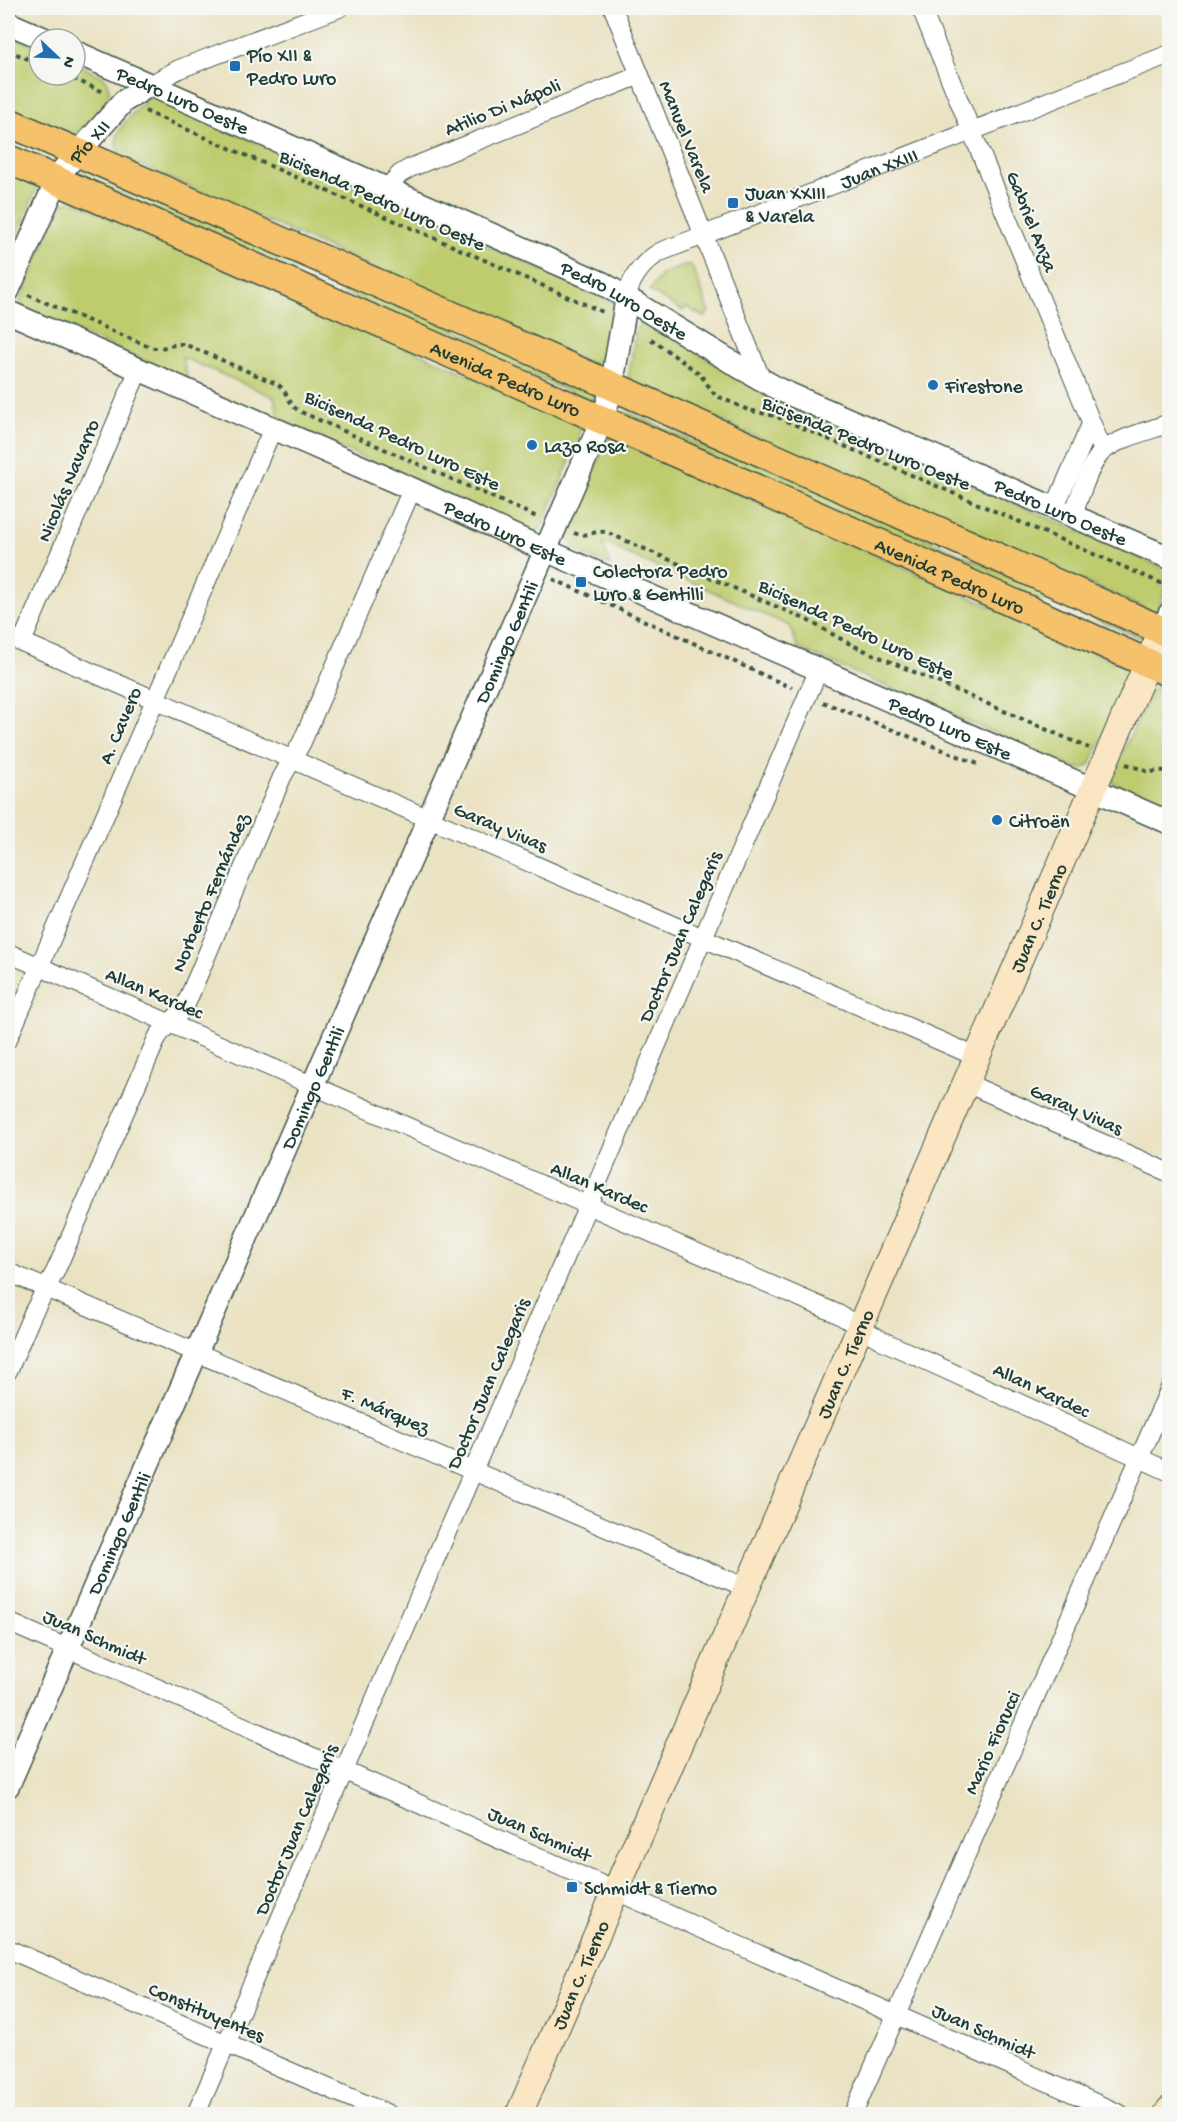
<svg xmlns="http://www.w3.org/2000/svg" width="1177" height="2122" font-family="'Gochi Hand',sans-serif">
  <rect width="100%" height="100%" fill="#f6f6f2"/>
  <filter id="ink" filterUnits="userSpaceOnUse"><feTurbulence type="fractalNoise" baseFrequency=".0167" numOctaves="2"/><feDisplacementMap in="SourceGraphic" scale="12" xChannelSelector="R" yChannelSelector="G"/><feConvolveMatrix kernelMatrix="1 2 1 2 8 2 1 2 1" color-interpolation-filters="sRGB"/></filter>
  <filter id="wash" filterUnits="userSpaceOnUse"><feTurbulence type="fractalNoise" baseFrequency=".008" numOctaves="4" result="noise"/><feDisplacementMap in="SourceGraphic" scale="24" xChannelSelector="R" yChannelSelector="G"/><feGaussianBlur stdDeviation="1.35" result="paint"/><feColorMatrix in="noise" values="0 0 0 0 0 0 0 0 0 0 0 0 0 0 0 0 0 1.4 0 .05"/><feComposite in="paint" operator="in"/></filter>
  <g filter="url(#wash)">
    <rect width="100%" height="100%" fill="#eae2c2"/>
    <path fill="#becc6e" stroke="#6e8451" stroke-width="1.5" d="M8 34 39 48V75H75V63L104 77C121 100 90 119 75 134L72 135 8 111Z
      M154 97 612 301 615 306V313L603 358 591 364 120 156C106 132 134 113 149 98Z
      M8 167 38 184 8 259Z
      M86 167 594 390 593 402 79 176Z
      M73 200 578 423 580 428 579 439 540 530 534 533 280 421 274 397 182 357 188 380 21 307 20 302 59 208 63 204Z
      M689 264 693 268 709 312 705 318 686 307 683 311 649 291 662 274Z
      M642 322H648L774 399 1159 566C1174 580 1163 596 1156 611L1155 613 628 380 636 329Z
      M624 413H628L710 449 742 455 1145 638H1140L1065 606 1016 594 622 416Z
      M611 437 1132 669 1090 765 1082 769 1072 767 798 648 790 626 603 543 610 565C593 558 562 552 569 528L607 442Z
      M1164 683H1169V808L1118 785 1111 782 1110 779 1152 690 1159 684Z"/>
  </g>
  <g filter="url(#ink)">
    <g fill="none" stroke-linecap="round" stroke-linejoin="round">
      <g stroke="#3d5649" stroke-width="20">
        <g id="minor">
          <path d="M613 8 762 381"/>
          <path d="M921 8 1103 451"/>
          <path d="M150 85 179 69 339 8"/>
          <path d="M387 188 400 174 410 168 640 75"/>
          <path id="s1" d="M627 297C631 277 642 263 660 252L1170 54"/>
          <path d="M1054 509 1091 424"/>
          <path d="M1072 516C1080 498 1088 467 1101 453 1115 439 1151 430 1170 423"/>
          <path d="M8 636 977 1057"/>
          <path d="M22 642 139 369"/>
          <path d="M8 953 838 1314 883 1341 1170 1472"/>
          <path d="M8 1039 273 428"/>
          <path d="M966 1083 1170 1173"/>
          <path d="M8 1272 747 1588"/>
          <path d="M8 1371 33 1313 56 1270 157 1038C165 1024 179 1018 186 1004L282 777 302 742 412 489"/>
          <path d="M8 1622 1120 2114"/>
          <path d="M8 1949 388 2114"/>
          <path d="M196 2114 819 669"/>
          <path d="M853 2114 1170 1388"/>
        </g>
      </g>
      <g stroke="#3d5649" stroke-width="25">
        <g id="tertiary">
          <path d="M8 23 45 39"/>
          <path id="s2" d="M75 52 602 283 743 369 780 390 1170 558"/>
          <path id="s3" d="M8 291 60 173 124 101 150 85"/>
          <path id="s4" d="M8 312 412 489 545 550 1170 823"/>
          <path d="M1162 630 1170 613"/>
          <path id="s5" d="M8 1786 602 420 610 395 627 297"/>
        </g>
      </g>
      <g stroke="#3d5649" stroke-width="28">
        <g id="secondary">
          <path id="s6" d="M519 2114 1162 630"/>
          <path d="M1167 2114 1170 2109"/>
        </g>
      </g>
      <g stroke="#3d5649" stroke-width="31">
        <g id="primary">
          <path d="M8 122 590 376 1170 634"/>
          <path id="s7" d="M8 159 602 420 1170 673"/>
        </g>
      </g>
      <path stroke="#3d5649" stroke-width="4" stroke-dasharray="4.5 4.5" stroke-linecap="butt" d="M8 50 39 64
        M65 75 106 93
        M145 111 605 313
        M28 295 150 347C163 351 172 343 184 344L277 384C288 391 288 404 299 411L539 518
        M651 339 700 374 715 395 748 410 775 416 1170 587
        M574 533C586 538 594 530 606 532L807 620 852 645 1089 748
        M553 579 792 688
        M823 702 978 764
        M1126 764 1149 772 1170 770"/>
      <use href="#minor" stroke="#fff" stroke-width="18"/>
      <use href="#tertiary" stroke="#fff" stroke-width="22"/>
      <use href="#secondary" stroke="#fbe6c4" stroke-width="26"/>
      <use href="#primary" stroke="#f5c16b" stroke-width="28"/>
    </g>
  </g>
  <g fill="#1f6fb2" stroke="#f6f6f2" stroke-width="2">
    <rect x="229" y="60" width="12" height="12" rx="3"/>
    <rect x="727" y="197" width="12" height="12" rx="3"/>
    <circle cx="933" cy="385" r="6"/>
    <circle cx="532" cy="445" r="6"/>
    <rect x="575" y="576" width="12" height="12" rx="3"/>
    <circle cx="997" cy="820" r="6"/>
    <rect x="566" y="1881" width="12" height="12" rx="3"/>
  </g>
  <g text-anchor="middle" stroke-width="4.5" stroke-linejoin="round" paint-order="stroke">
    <g font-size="20" fill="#1f3d34" stroke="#f6f6f2" text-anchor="start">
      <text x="247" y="61">Pío XII &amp;<tspan x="247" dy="23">Pedro Luro</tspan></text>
      <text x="745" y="199">Juan XXIII<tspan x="745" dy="23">&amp; Varela</tspan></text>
      <text x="945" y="392">Firestone</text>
      <text x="544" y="452">Lazo Rosa</text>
      <text x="593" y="577">Colectora Pedro<tspan x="593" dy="23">Luro &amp; Gentilli</tspan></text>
      <text x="1009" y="827">Citroën</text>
      <text x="584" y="1894">Schmidt &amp; Tierno</text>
    </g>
    <g font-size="20" fill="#1f3d34" stroke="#f6f6f2">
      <text dy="7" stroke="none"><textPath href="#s2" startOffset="118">Pedro Luro Oeste</textPath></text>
      <text transform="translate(502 106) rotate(-22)" y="7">Atilio Di Nápoli</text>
      <text transform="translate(688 136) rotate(68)" y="7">Manuel Varela</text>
      <text dy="7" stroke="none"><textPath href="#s3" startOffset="172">Pío XII</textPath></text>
      <text dy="7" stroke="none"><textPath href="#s1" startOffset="292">Juan XXIII</textPath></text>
      <text transform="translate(383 199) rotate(24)" y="7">Bicisenda Pedro Luro Oeste</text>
      <text transform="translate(1033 221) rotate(68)" y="7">Gabriel Anza</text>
      <text dy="7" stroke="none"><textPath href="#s2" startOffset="603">Pedro Luro Oeste</textPath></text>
      <text dy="7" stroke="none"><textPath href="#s7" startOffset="544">Avenida Pedro Luro</textPath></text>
      <text transform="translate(403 439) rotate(25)" y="7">Bicisenda Pedro Luro Este</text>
      <text transform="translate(867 442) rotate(22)" y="7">Bicisenda Pedro Luro Oeste</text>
      <text transform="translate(67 480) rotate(-67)" y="7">Nicolás Navarro</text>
      <text dy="7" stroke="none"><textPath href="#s2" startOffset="1089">Pedro Luro Oeste</textPath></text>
      <text dy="7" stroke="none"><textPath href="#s4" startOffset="544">Pedro Luro Este</textPath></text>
      <text dy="7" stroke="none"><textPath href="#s7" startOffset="1030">Avenida Pedro Luro</textPath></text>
      <text transform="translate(857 628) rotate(25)" y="7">Bicisenda Pedro Luro Este</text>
      <text dy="7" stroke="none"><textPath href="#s5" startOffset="1248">Domingo Gentili</textPath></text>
      <text transform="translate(119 725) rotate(-67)" y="7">A. Cavero</text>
      <text dy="7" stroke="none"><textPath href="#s4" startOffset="1030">Pedro Luro Este</textPath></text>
      <text transform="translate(501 826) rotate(23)" y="7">Garay Vivas</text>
      <text transform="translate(209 892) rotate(-67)" y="7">Norberto Fernández</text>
      <text dy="7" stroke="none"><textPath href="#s6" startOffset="1304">Juan C. Tierno</textPath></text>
      <text transform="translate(679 936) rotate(-67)" y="7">Doctor Juan Calegaris</text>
      <text transform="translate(155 992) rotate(23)" y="7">Allan Kardec</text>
      <text dy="7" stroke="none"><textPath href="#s5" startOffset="762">Domingo Gentili</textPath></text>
      <text transform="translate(1077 1108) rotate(24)" y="7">Garay Vivas</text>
      <text transform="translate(600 1186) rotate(23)" y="7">Allan Kardec</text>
      <text dy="7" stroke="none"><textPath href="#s6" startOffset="818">Juan C. Tierno</textPath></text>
      <text transform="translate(487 1383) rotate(-67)" y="7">Doctor Juan Calegaris</text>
      <text transform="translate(1042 1389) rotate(25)" y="7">Allan Kardec</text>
      <text transform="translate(386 1409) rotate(23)" y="7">F. Márquez</text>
      <text dy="7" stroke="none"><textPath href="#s5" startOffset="276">Domingo Gentili</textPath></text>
      <text transform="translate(95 1636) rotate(24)" y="7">Juan Schmidt</text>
      <text transform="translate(991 1742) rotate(-66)" y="7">Mario Fiorucci</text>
      <text transform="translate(295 1829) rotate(-67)" y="7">Doctor Juan Calegaris</text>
      <text transform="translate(540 1833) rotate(24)" y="7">Juan Schmidt</text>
      <text dy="7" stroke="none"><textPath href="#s6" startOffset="152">Juan C. Tierno</textPath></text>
      <text transform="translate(207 2011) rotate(23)" y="7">Constituyentes</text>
      <text transform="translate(984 2030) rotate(24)" y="7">Juan Schmidt</text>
    </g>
  </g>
  <rect width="1177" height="2122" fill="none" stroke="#f6f6f2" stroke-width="30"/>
  <g transform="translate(57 57) rotate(113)"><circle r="28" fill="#f6f6f2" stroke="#a0aca6" stroke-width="1.5"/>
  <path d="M0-4.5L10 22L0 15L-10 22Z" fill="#1f6fb2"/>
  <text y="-9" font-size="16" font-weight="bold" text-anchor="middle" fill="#1f3d34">N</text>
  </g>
</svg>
